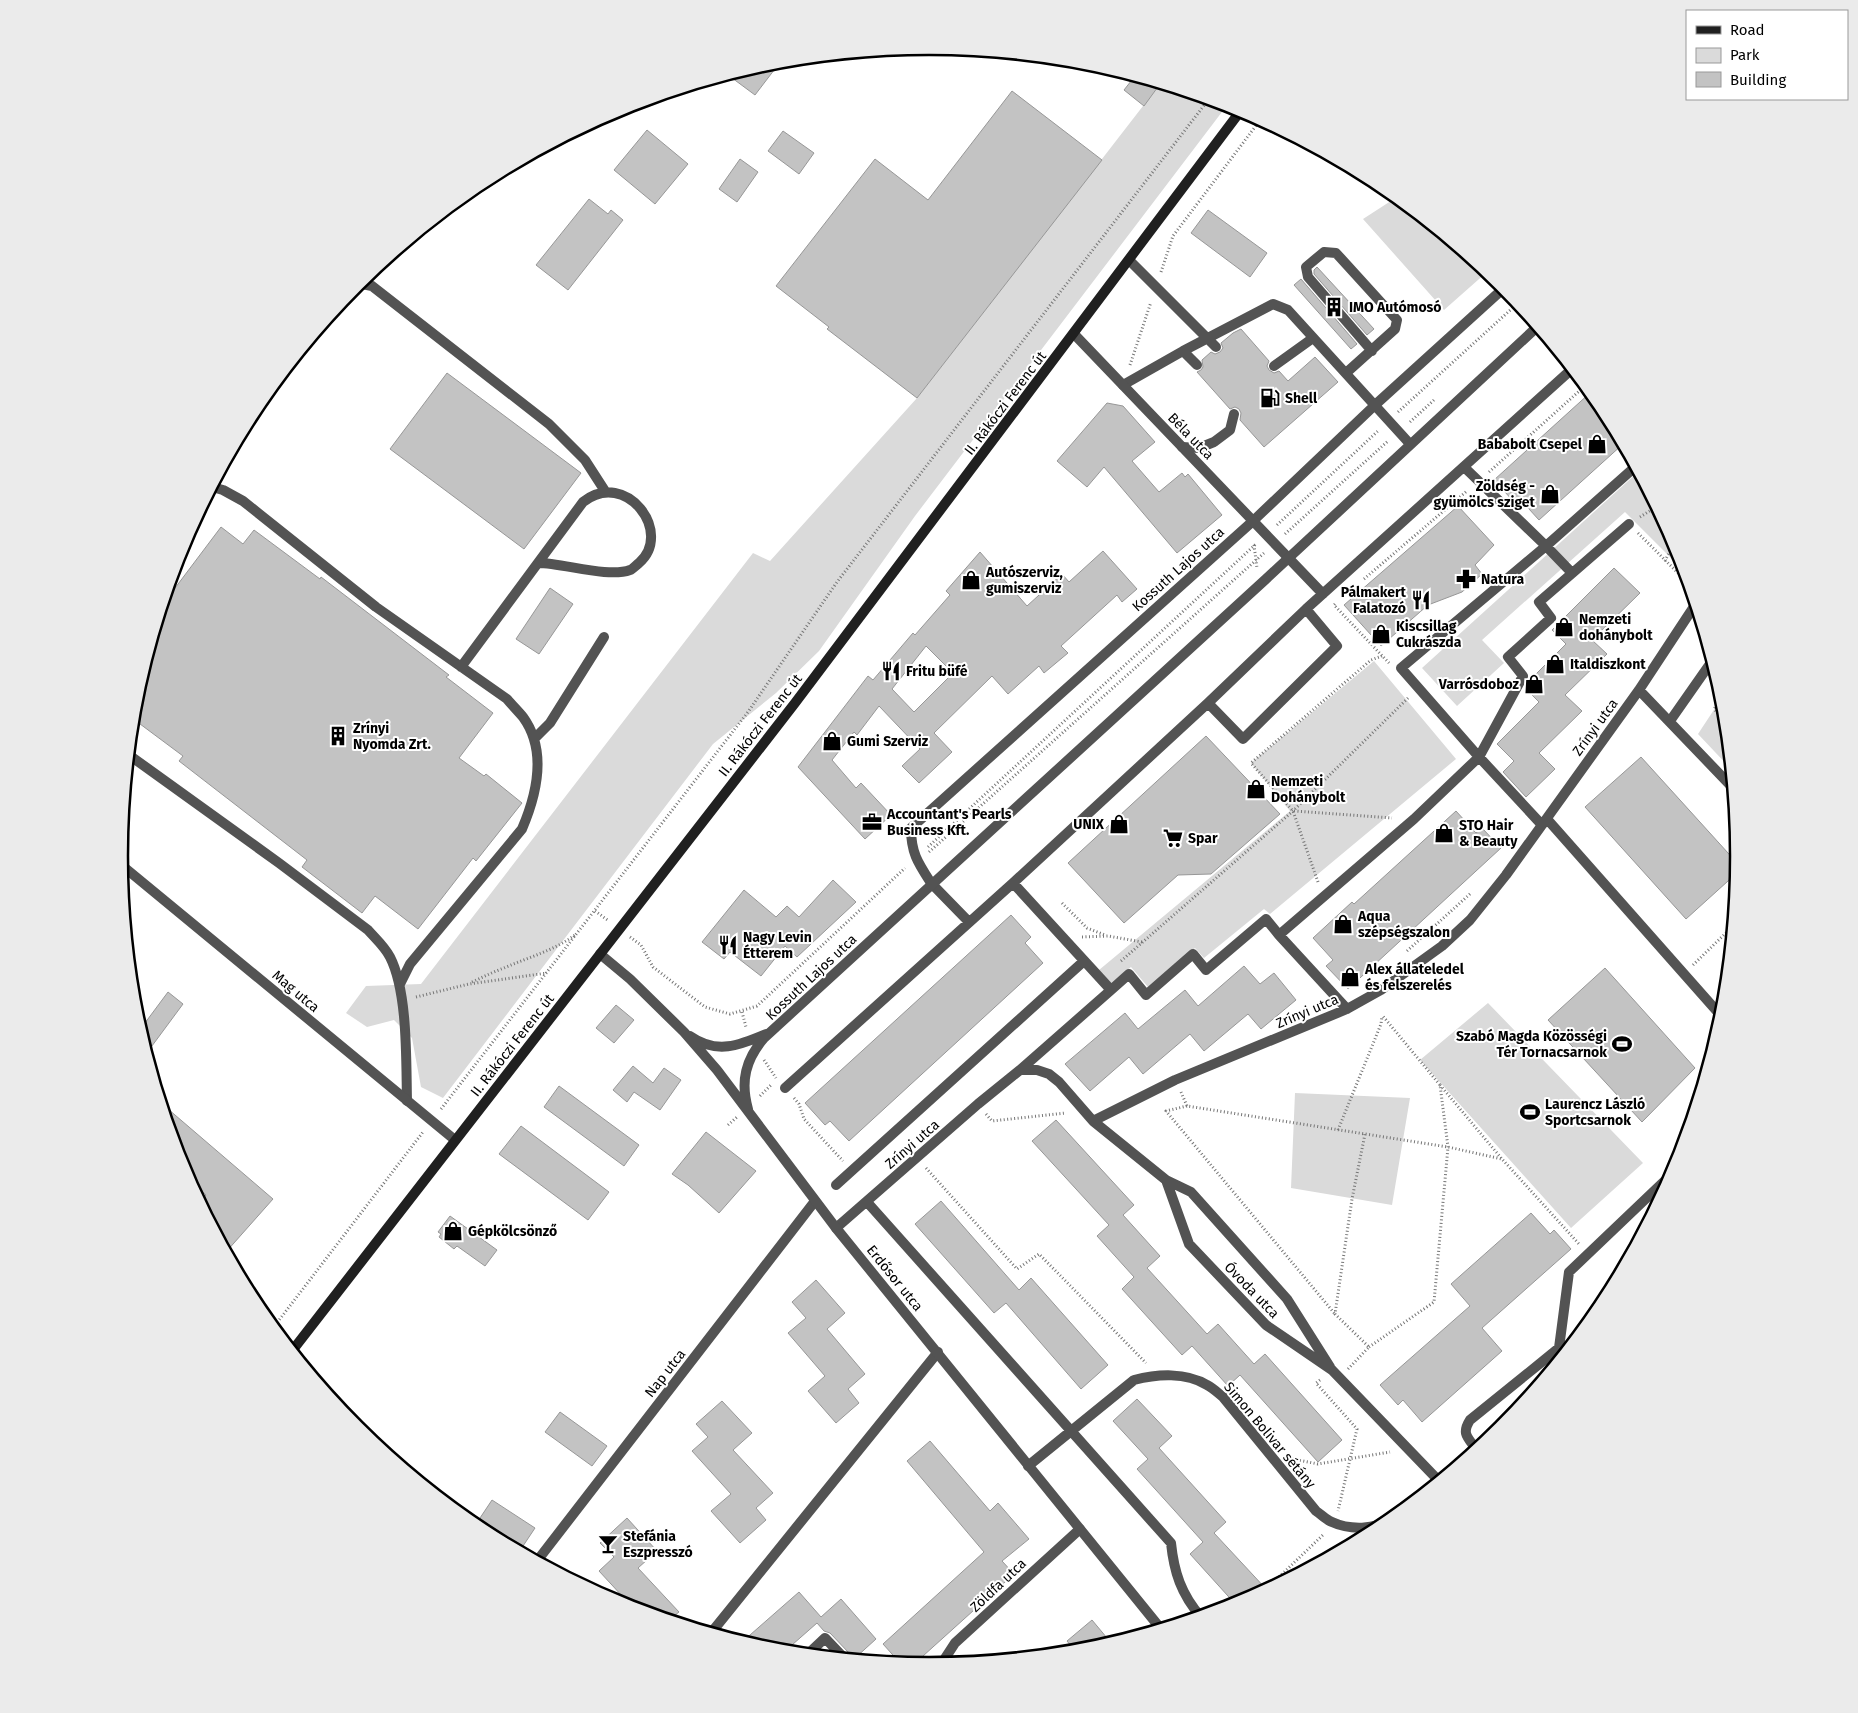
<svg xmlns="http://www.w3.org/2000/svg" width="1858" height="1713" font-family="'Fira Sans',sans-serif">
  <rect width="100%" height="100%" fill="#fff"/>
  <path fill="#dadada" d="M 1160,84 L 1228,104 L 915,516 L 819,651 L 776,693 L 713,744 L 443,1098 L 421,1087 L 412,1038 L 394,1020 L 367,1027 L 346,1013 L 366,986 L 421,984 L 753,553 L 770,561 L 917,398 Z
    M 1397,197 L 1487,272 L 1444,310 L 1363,219 Z
    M 1638,472 L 1678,547 L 1686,573 L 1625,512 L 1482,640 L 1504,663 L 1457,706 L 1422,668 Z
    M 1374,661 L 1456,759 L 1270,914 L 1264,909 L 1204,958 L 1195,948 L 1148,987 L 1131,967 L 1111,983 L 1099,970 L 1290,811 L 1251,763 Z
    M 1723,696 L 1724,699 L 1731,769 L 1698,734 Z
    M 1488,1003 L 1643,1163 L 1571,1228 L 1420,1060 Z
    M 1295,1093 L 1410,1098 L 1392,1205 L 1291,1188 Z"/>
  <path fill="#c3c3c3" stroke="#979797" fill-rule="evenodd" d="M 781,61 L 755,95 L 728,75 L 771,62 Z
    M 1135,76 L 1160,84 L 1144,106 L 1124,90 Z
    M 1012,91 L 1102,160 L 917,398 L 827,329 L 829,327 L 776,286 L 875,159 L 928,200 Z
    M 647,130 L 688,164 L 655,204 L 614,170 Z
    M 783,131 L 814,153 L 799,174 L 768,151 Z
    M 740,159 L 758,172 L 737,202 L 719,189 Z
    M 589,199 L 608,214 L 611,210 L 623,220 L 568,290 L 536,265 Z
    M 1208,210 L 1267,253 L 1250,277 L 1191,233 Z
    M 1317,267 L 1374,329 L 1367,335 L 1314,274 L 1314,270 Z
    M 1301,279 L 1357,344 L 1351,349 L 1294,285 Z
    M 1241,329 L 1269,361 L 1267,366 L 1269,370 L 1274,373 L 1279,371 L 1288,381 L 1315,357 L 1338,382 L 1264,447 L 1240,420 L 1241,413 L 1239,409 L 1235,407 L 1230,409 L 1197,372 L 1201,370 L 1203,367 L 1202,360 L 1211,352 L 1215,354 L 1220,352 L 1223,348 L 1221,343 L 1233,333 Z
    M 447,373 L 581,473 L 524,549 L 390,449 Z
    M 1591,392 L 1603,407 L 1623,444 L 1539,520 L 1519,498 L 1514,502 L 1494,480 Z
    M 1107,403 L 1123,406 L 1155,442 L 1132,461 L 1159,492 L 1182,473 L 1185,477 L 1188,474 L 1222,515 L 1177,553 L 1104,467 L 1087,487 L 1057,461 Z
    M 1458,506 L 1494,545 L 1475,565 L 1482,574 L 1462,592 L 1428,605 L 1381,646 L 1344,605 Z
    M 221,527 L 243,544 L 254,530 L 320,579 L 321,577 L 449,675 L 446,677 L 493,713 L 459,758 L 484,776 L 486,774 L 522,803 L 476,861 L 473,858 L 418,929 L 375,896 L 362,913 L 302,867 L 307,860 L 179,761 L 183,756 L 132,718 L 134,698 L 163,604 Z
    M 1103,551 L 1137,589 L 1122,602 L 1117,595 L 1061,646 L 1068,653 L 1044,673 L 1039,666 L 1008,694 L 992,676 L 934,733 L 952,752 L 919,783 L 902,766 L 920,749 L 879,706 L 857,735 L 854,732 L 832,760 L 856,788 L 861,783 L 891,815 L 865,839 L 798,767 L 868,676 L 873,680 L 913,633 L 915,635 L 950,595 L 946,591 L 980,552 L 1027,606 L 1062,574 L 1069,582 ZM 926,646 L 953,673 L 914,712 L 892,689 Z
    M 1614,568 L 1640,593 L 1592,640 L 1607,654 L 1565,695 L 1582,711 L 1539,753 L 1555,769 L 1526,797 L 1503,772 L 1514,761 L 1497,744 L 1539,702 L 1525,688 L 1528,682 L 1566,644 L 1552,630 Z
    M 550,588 L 573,604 L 539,654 L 516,639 Z
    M 1206,736 L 1280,814 L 1211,874 L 1178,875 L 1124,923 L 1068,863 Z
    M 1641,757 L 1738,864 L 1738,872 L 1686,919 L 1585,807 Z
    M 1456,811 L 1476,833 L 1482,828 L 1501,848 L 1348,989 L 1326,966 L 1333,960 L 1313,938 L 1352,902 L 1354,904 Z
    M 833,880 L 856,902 L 797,957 L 785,946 L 761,976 L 730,952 L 724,959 L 702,942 L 744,890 L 776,917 L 787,906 L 799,917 Z
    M 1011,915 L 1031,937 L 1025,943 L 1043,963 L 849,1141 L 830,1121 L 825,1125 L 805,1103 Z
    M 1244,966 L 1260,984 L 1274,973 L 1296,1000 L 1261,1029 L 1248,1014 L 1204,1051 L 1190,1034 L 1143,1074 L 1129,1057 L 1090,1091 L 1065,1064 L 1125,1013 L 1138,1029 L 1185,990 L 1198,1006 Z
    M 1605,968 L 1695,1068 L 1642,1122 L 1548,1020 Z
    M 168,992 L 183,1004 L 146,1054 L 139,1031 Z
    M 616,1005 L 634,1020 L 614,1043 L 596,1028 Z
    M 633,1066 L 653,1083 L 664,1068 L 681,1080 L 660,1110 L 634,1092 L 627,1102 L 613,1090 Z
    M 559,1086 L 639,1145 L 624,1166 L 544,1107 Z
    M 161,1103 L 273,1199 L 226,1252 L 200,1202 L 206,1195 L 187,1178 L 180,1166 Z
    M 1056,1120 L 1134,1205 L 1123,1215 L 1160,1256 L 1147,1268 L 1207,1334 L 1218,1324 L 1254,1364 L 1265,1354 L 1342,1440 L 1318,1462 L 1240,1375 L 1228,1386 L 1192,1346 L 1182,1355 L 1122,1289 L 1134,1277 L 1097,1236 L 1109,1225 L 1032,1141 Z
    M 521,1126 L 609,1192 L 588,1220 L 499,1154 Z
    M 706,1132 L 756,1171 L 719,1213 L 688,1185 L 672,1174 Z
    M 941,1201 L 1019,1290 L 1031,1278 L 1108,1365 L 1081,1389 L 1006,1303 L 994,1313 L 915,1224 Z
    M 1531,1213 L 1550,1234 L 1554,1230 L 1571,1249 L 1482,1328 L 1502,1351 L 1422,1422 L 1403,1400 L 1398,1405 L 1380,1385 L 1470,1306 L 1451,1284 Z
    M 450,1216 L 497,1250 L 485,1266 L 457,1246 L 454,1249 L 439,1237 L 441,1234 L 438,1232 Z
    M 816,1280 L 845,1313 L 827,1329 L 865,1374 L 848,1389 L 859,1403 L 836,1423 L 808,1391 L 825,1376 L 788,1333 L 806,1318 L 792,1302 Z
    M 1137,1399 L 1172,1436 L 1159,1448 L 1226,1522 L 1214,1533 L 1267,1590 L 1237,1606 L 1190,1554 L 1203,1542 L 1137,1469 L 1148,1459 L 1113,1421 Z
    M 722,1401 L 752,1433 L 733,1450 L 773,1493 L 756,1508 L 766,1520 L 740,1543 L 711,1511 L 731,1494 L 692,1451 L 708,1437 L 696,1424 Z
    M 560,1412 L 607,1446 L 592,1466 L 545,1432 Z
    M 930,1441 L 990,1511 L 998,1503 L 1029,1539 L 1002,1561 L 1014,1574 L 913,1665 L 901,1664 L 883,1644 L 984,1552 L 907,1461 Z
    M 492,1500 L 535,1528 L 521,1549 L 478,1521 Z
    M 627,1518 L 657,1551 L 638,1568 L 679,1612 L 669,1620 L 635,1610 L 599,1571 L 614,1557 L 600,1543 Z
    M 799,1592 L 821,1617 L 841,1599 L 876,1639 L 854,1659 L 851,1659 L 849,1653 L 830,1633 L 824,1631 L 817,1623 L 784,1652 L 771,1651 L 742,1642 Z
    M 1092,1620 L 1112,1644 L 1087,1651 L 1076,1652 L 1067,1641 Z"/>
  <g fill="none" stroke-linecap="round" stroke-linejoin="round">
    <path stroke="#757575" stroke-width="3" stroke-dasharray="1 2.5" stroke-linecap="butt" d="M 1161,272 L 1173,236 L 1261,119
      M 1130,365 L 1151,302
      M 1398,412 L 1518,303
      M 1410,422 L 1435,399
      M 1489,472 L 1586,385
      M 1640,517 L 1656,507
      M 1277,525 L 1379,430
      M 1638,533 L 1689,584
      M 1285,534 L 1388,441
      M 1254,545 L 1257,568
      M 1665,561 L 1675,541
      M 1683,578 L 1684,567
      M 1364,579 L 1467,491
      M 1335,604 L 1334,605 L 1389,663
      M 1723,696 L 1714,709 L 1726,722
      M 1294,811 L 1392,818
      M 928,847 L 1256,544
      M 929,852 L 1264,553
      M 1318,882 L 1293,811 L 1251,763 L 1371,660 L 1382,656
      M 1062,903 L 1087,928 L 1105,935
      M 595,911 L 609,921
      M 630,937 L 641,945 L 653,967 L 705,1007 L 730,1014 L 757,1006 L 905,868
      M 1082,937 L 1108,936 L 1142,942
      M 1407,951 L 1471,893
      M 1121,961 L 1293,811 L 1408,698
      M 1693,965 L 1732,927
      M 472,982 C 483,977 493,972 504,968 C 529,957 553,951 575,935
      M 416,997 L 469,984 L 547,973
      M 742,1012 L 746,1027
      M 764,1060 L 776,1078
      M 1440,1085 L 1502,1159
      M 1181,1092 L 1187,1106 L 1448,1147 L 1502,1159 L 1579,1244
      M 760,1096 L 771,1085
      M 794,1098 L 799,1104 L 804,1119 L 843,1161
      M 1187,1106 L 1166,1111 L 1335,1314
      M 441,1109 L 748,712 L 837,582 L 1209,99
      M 986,1114 L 992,1121 L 1066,1113
      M 728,1125 L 737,1117
      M 1338,1130 L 1381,1024 L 1382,1016
      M 926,1168 L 1017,1269 L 1039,1254 L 1146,1363
      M 273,1328 L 423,1132
      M 1369,1347 L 1434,1302 L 1448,1147 L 1440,1085 L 1382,1015
      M 1348,1369 L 1369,1347 L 1335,1314 L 1352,1199 L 1365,1134
      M 1320,1380 L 1316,1383 L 1357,1429 L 1338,1511
      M 1293,1459 L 1318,1464 L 1390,1452
      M 1279,1577 L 1324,1534"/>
    <path stroke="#535353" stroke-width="10" d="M 1129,260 L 1216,347
      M 357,283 L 372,286 L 549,424 L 585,460 L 605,491
      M 1183,351 L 1197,365
      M 1274,366 L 1313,338
      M 1346,373 L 1395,329 L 1397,320 L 1336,253 L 1324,252 L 1306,267 L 1308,277 L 1372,351
      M 1123,385 L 1183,351 L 1273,304 L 1288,310 L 1410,444
      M 1182,447 L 1199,448 L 1214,442 L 1230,430 L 1234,414
      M 212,487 L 223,490 L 243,501 L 376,607 L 507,699 C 512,705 518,711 523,717 C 547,750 537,794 522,829 L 410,964 L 400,984
      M 461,667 L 583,502 C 626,468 674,533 639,563 C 636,565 633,569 630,570 C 608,578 563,563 538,563
      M 534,739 L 550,723 L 604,637
      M 129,755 L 279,863 L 368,930 C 375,938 385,947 390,957 C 408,992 406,1061 407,1101
      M 931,883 C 918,863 911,853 911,828 L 1253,521 L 1375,405 L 1505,287
      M 711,1633 L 938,1352
      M 807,1655 L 825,1638 L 844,1658"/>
    <path stroke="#535353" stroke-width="10" d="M 1074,334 L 1323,594
      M 1464,467 L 1546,546 L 1572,573
      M 1639,690 L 1732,787
      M 1208,703 L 1243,739 L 1337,646 L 1306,609
      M 1670,721 L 1712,661
      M 1547,819 L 1723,1018
      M 1542,825 L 1479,757 L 1401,668 L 1546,546 L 1635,467
      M 119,863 L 455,1140
      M 931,883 L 969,922
      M 1013,883 L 1111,990 L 1020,1070
      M 1279,935 L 1347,1009
      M 1111,990 L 1129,974 L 1146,995 L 1193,954 L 1206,970 L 1266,919 L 1279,935 L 1414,819 L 1479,757 L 1523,676 L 1508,657 L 1551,618 L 1539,602 L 1629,524
      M 785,1088 L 1013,883 L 1208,703 L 1306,609 L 1572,369
      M 1093,1121 L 1175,1080 L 1347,1009 L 1381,990 L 1442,946 L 1470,920 L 1506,875 L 1639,690 L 1695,605
      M 1166,1180 L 1191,1192 L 1287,1299 L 1330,1367
      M 836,1185 L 1084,961
      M 867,1202 L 1171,1543 C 1174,1572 1181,1594 1201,1617
      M 836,1228 L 978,1104 L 1020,1070 L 1037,1070 L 1049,1074 L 1059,1082 L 1093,1121 L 1166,1180 L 1189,1244 L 1266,1325 L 1332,1370 L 1439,1481
      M 1477,1450 C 1468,1438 1461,1434 1470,1420 L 1559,1348 L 1569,1272 L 1676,1170
      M 1028,1466 L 1134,1380 C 1157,1374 1186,1372 1207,1385 C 1213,1388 1218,1393 1223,1397 L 1316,1511 C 1321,1514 1326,1520 1332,1522 C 1349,1530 1375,1530 1392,1519
      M 537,1561 L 815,1201
      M 940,1666 L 955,1643 L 1080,1529"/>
    <path stroke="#535353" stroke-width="10" d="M 600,954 L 630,979 L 684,1032 L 717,1070 L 836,1228 L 1161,1629
      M 690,1036 C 717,1055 740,1045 766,1034
      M 748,1109 C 740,1081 746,1059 764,1038 L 1266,579 L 1537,327"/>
    <path stroke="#202020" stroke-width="10" d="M 292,1351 L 795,703 L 1242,109"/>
  </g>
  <defs>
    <symbol id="building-bare" viewBox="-9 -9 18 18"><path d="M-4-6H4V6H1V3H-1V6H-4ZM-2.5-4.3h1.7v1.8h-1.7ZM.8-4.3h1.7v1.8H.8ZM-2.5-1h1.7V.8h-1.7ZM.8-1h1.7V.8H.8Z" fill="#000" stroke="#fff" stroke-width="2.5" paint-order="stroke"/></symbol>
    <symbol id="fuel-bare" viewBox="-9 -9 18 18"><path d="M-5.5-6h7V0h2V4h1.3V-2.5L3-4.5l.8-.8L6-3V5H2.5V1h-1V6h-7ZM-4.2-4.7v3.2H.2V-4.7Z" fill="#000" stroke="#fff" stroke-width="2.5" paint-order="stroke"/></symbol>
    <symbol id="shop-bare" viewBox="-9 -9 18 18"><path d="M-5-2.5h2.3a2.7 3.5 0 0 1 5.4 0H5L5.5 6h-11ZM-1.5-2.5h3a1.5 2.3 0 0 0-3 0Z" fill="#000" stroke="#fff" stroke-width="2.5" paint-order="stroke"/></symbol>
    <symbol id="pharmacy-bare" viewBox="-9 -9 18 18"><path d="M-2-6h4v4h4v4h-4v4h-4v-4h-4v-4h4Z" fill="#000" stroke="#fff" stroke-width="2.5" paint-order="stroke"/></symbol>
    <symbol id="restaurant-bare" viewBox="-9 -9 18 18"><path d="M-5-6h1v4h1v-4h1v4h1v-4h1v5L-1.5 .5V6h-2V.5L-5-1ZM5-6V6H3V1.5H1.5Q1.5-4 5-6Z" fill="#000" stroke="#fff" stroke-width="2.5" paint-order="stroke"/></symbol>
    <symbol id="office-bare" viewBox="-9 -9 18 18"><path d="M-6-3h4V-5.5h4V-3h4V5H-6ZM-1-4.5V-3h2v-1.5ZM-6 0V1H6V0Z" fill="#000" stroke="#fff" stroke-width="2.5" paint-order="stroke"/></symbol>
    <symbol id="supermarket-bare" viewBox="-9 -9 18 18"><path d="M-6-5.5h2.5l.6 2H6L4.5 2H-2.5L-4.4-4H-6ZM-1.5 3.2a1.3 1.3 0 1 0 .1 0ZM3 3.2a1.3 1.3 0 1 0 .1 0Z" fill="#000" stroke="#fff" stroke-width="2.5" paint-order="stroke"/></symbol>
    <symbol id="stadium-bare" viewBox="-9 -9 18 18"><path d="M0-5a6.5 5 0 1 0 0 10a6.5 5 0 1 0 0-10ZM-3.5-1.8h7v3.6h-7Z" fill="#000" stroke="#fff" stroke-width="2.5" paint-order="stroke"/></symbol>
    <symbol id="bar-bare" viewBox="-9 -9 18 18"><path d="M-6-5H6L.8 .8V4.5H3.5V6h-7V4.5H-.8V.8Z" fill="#000" stroke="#fff" stroke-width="2.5" paint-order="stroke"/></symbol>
  </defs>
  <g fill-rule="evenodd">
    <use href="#building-bare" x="1320" y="293" width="28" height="28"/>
    <use href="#fuel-bare" x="1256" y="384" width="28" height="28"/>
    <use href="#shop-bare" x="1583" y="430" width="28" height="28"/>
    <use href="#shop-bare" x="1536" y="480" width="28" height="28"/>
    <use href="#pharmacy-bare" x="1452" y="565" width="28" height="28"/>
    <use href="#shop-bare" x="957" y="566" width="28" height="28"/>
    <use href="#restaurant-bare" x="1407" y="586" width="28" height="28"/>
    <use href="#shop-bare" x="1550" y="613" width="28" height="28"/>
    <use href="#shop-bare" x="1367" y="620" width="28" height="28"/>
    <use href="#shop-bare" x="1541" y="650" width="28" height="28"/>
    <use href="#restaurant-bare" x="877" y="657" width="28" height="28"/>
    <use href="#shop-bare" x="1520" y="670" width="28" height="28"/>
    <use href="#building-bare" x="324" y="722" width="28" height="28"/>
    <use href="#shop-bare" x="818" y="727" width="28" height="28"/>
    <use href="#shop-bare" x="1242" y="775" width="28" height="28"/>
    <use href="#office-bare" x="858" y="808" width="28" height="28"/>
    <use href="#shop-bare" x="1105" y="810" width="28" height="28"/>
    <use href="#shop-bare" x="1430" y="819" width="28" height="28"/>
    <use href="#supermarket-bare" x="1159" y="824" width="28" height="28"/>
    <use href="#shop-bare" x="1329" y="910" width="28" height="28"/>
    <use href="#restaurant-bare" x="714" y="931" width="28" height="28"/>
    <use href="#shop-bare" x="1336" y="963" width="28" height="28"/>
    <use href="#stadium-bare" x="1608" y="1030" width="28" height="28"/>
    <use href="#stadium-bare" x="1516" y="1098" width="28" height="28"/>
    <use href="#shop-bare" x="439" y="1217" width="28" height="28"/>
    <use href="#bar-bare" x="594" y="1530" width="28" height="28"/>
  </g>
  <g text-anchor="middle" stroke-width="4" stroke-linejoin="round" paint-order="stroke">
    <g font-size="14" font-weight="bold" fill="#000" stroke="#fff" text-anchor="start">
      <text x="1349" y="312">IMO Autómosó</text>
      <text x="1285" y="403">Shell</text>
      <text x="1582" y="449" text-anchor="end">Bababolt Csepel</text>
      <text x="1535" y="491" text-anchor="end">Zöldség -<tspan x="1535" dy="16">gyümölcs sziget</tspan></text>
      <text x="986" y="577">Autószerviz,<tspan x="986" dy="16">gumiszerviz</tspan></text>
      <text x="1481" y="584">Natura</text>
      <text x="1406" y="597" text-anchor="end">Pálmakert<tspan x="1406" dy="16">Falatozó</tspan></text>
      <text x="1579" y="624">Nemzeti<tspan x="1579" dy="16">dohánybolt</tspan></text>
      <text x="1396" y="631">Kiscsillag<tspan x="1396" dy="16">Cukrászda</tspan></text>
      <text x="1570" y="669">Italdiszkont</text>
      <text x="906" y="676">Fritu büfé</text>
      <text x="1519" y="689" text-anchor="end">Varrósdoboz</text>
      <text x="353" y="733">Zrínyi<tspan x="353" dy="16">Nyomda Zrt.</tspan></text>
      <text x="847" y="746">Gumi Szerviz</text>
      <text x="1271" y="786">Nemzeti<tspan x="1271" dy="16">Dohánybolt</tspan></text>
      <text x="887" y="819">Accountant's Pearls<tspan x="887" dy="16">Business Kft.</tspan></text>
      <text x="1104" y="829" text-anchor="end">UNIX</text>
      <text x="1459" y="830">STO Hair<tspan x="1459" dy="16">&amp; Beauty</tspan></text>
      <text x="1188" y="843">Spar</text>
      <text x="1358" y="921">Aqua<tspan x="1358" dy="16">szépségszalon</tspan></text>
      <text x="743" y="942">Nagy Levin<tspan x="743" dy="16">Étterem</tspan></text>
      <text x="1365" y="974">Alex állateledel<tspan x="1365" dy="16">és felszerelés</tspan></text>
      <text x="1607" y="1041" text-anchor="end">Szabó Magda Közösségi<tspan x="1607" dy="16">Tér Tornacsarnok</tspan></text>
      <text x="1545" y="1109">Laurencz László<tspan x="1545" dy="16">Sportcsarnok</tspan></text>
      <text x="468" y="1236">Gépkölcsönző</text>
      <text x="623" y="1541">Stefánia<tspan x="623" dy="16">Eszpresszó</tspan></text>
    </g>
    <g font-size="14" fill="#000" stroke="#fff">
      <text transform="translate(1005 403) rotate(-53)" y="5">II. Rákóczi Ferenc út</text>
      <text transform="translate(1191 436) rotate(46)" y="5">Béla utca</text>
      <text transform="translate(1178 569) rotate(-42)" y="5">Kossuth Lajos utca</text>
      <text transform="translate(760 725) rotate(-52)" y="5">II. Rákóczi Ferenc út</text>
      <text transform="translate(1595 727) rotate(-54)" y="5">Zrínyi utca</text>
      <text transform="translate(811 977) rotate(-43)" y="5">Kossuth Lajos utca</text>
      <text transform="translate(296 991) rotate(40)" y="5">Mag utca</text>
      <text transform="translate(1307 1011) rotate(-23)" y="5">Zrínyi utca</text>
      <text transform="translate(512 1045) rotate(-52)" y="5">II. Rákóczi Ferenc út</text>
      <text transform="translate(912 1144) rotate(-41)" y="5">Zrínyi utca</text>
      <text transform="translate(895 1278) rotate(51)" y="5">Erdősor utca</text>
      <text transform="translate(1252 1290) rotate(46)" y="5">Óvoda utca</text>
      <text transform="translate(665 1373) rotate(-52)" y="5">Nap utca</text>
      <text transform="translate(1270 1435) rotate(50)" y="5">Simon Bolivar sétány</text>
      <text transform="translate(998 1585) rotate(-43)" y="5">Zöldfa utca</text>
    </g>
  </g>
  <path d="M0 0H1858V1713H0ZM128 856a801 801 0 1 1 1602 0a801 801 0 1 1-1602 0Z" fill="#ebebeb" fill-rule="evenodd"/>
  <path fill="none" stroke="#000" stroke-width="2.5" d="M128 856a801 801 0 1 1 1602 0a801 801 0 1 1-1602 0Z"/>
  <rect x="1686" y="10" width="162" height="90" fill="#ffffff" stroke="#999999"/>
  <rect x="1696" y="26" width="25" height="8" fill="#202020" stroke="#999999"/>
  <text x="1730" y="35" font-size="15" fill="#000000">Road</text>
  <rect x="1696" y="48" width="25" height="15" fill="#dadada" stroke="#999999"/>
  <text x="1730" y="60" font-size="15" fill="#000000">Park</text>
  <rect x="1696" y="72" width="25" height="15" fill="#c3c3c3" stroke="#999999"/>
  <text x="1730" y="85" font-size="15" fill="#000000">Building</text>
</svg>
